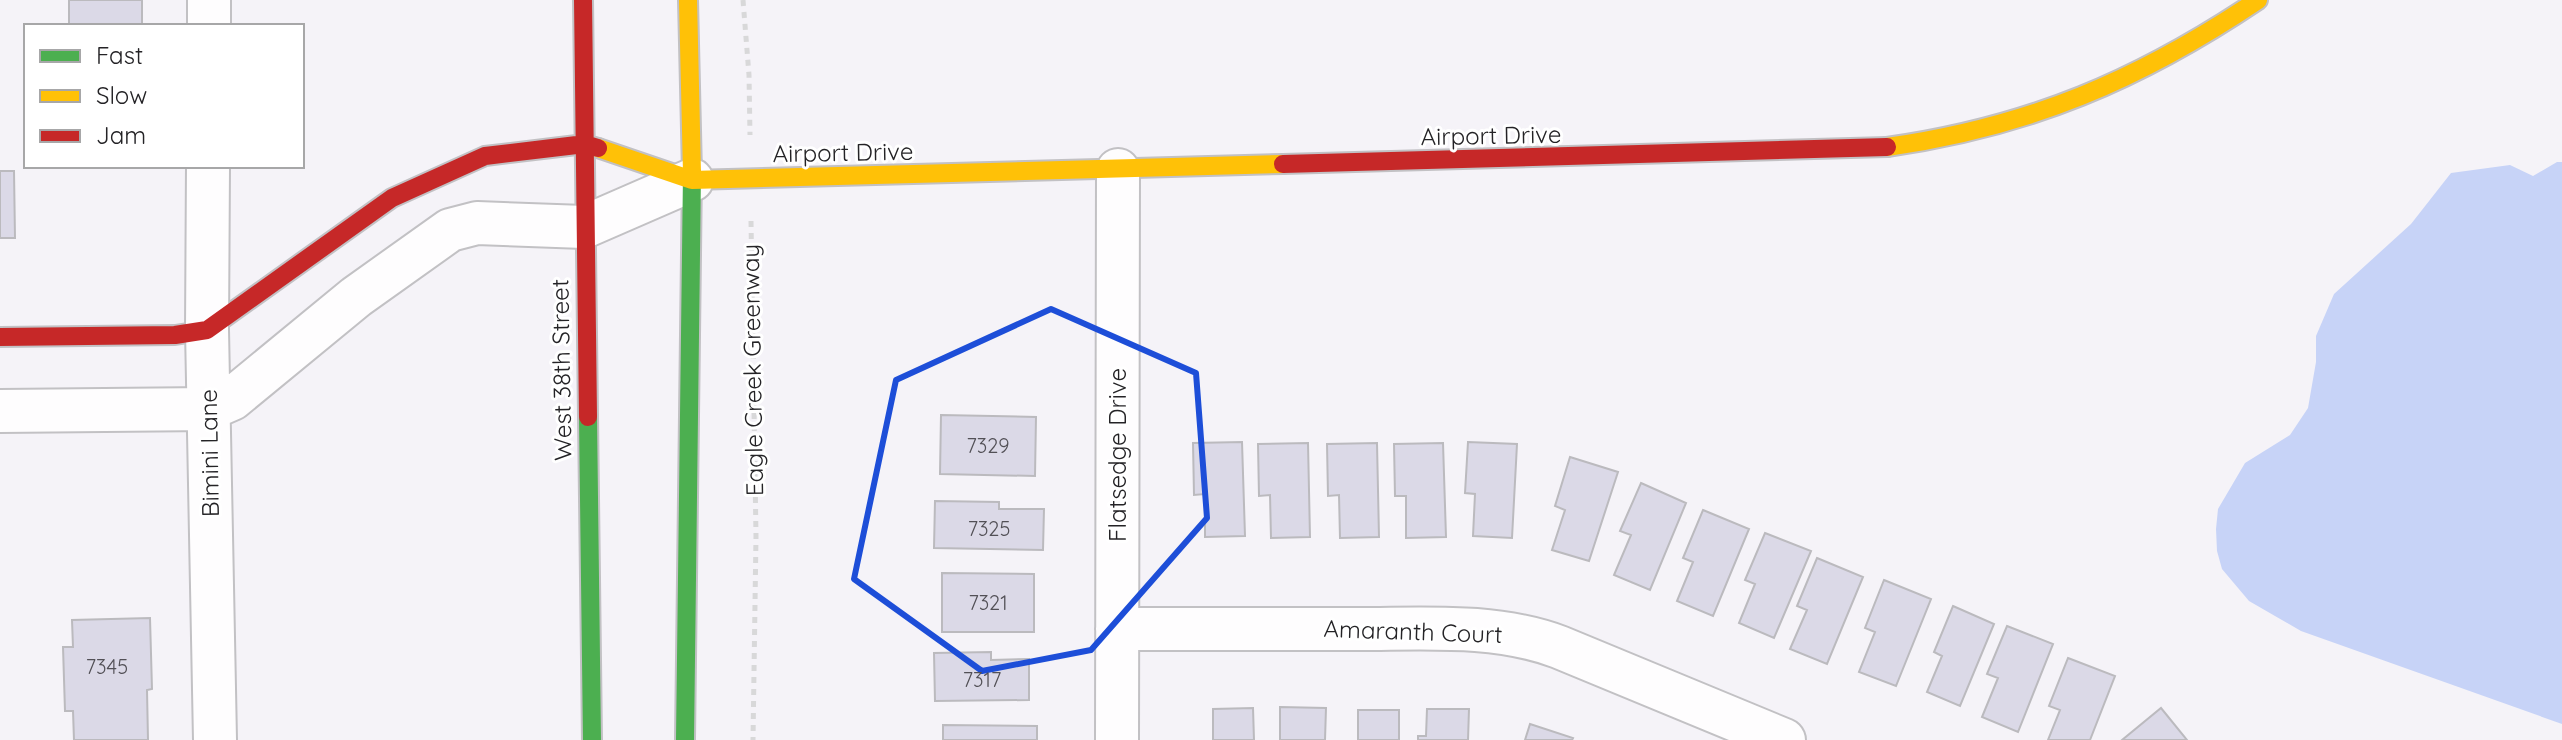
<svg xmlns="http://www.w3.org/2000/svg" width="2562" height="740" font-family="Quicksand,sans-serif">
  <rect width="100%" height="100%" fill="#f5f3f8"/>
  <path fill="#c7d3f7" d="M 2557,162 L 2562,162 L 2562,724 L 2301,631 L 2249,601 L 2222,569 L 2217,551 L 2216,529 L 2218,509 L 2245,463 L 2290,435 L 2308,408 L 2316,362 L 2316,336 L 2334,294 L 2411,224 L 2451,173 L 2510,165 L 2533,176 Z"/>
  <path fill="#dbd9e7" stroke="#bbbabe" stroke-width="2" d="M 69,0 L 142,0 L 142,26 L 69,26 Z
    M 0,171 L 14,171 L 15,238 L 0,238 Z
    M 941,415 L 1036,417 L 1035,476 L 940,474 Z
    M 1242,442 L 1245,536 L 1205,537 L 1205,494 L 1194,495 L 1193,443 Z
    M 1468,442 L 1517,444 L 1512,538 L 1473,536 L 1475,494 L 1465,493 Z
    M 1308,443 L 1310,537 L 1271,538 L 1270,495 L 1259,496 L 1258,444 Z
    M 1377,443 L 1379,537 L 1340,538 L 1339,495 L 1328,496 L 1327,444 Z
    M 1443,443 L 1446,537 L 1406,538 L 1406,496 L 1395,496 L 1394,444 Z
    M 1570,457 L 1618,472 L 1589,561 L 1552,550 L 1565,510 L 1555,506 Z
    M 1641,483 L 1686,503 L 1650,590 L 1614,575 L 1631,535 L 1620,531 Z
    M 935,501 L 999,502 L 999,509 L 1044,509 L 1043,550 L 934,548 Z
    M 1703,510 L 1749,529 L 1713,616 L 1677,601 L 1693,562 L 1683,558 Z
    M 1765,533 L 1811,551 L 1774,638 L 1739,623 L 1755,584 L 1745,580 Z
    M 1817,558 L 1863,577 L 1827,664 L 1790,649 L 1807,610 L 1797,606 Z
    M 942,573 L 1034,574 L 1034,632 L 942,632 Z
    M 1884,580 L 1931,599 L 1896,686 L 1859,672 L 1875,632 L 1865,628 Z
    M 1953,606 L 1994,624 L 1960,706 L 1927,692 L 1942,656 L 1934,652 Z
    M 150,618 L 152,689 L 147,690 L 148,740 L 74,740 L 73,711 L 65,711 L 63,647 L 73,647 L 72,620 Z
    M 2007,626 L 2053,644 L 2018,732 L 1982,717 L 1998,678 L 1987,674 Z
    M 991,652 L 991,660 L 1029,659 L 1029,700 L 935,701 L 934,653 Z
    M 2068,658 L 2115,676 L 2090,740 L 2048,740 L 2060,710 L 2049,706 Z
    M 1280,707 L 1326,708 L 1325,740 L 1280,740 Z
    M 1253,708 L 1254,740 L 1213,740 L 1213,709 Z
    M 2161,708 L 2187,740 L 2122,740 Z
    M 1427,709 L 1469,709 L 1468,740 L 1418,740 L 1418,736 L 1426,736 Z
    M 1358,710 L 1399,710 L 1399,740 L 1358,740 Z
    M 1530,724 L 1573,738 L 1572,740 L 1525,740 Z
    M 943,725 L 1037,726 L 1037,740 L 943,740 Z"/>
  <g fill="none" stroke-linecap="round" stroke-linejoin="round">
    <defs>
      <path id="street" d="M 209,26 L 209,0
        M 208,166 L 207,330 L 215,740
        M 0,411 L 209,409 L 232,399 L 356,297 L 450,230 L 477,223 L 584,227 L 692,180
        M 1117,629 C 1197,629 1277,629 1357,629 C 1424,629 1495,623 1559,647 L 1784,740
        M 1117,740 L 1118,170"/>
      <path id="fast" d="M 588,417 L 592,740
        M 685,740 L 692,173"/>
      <path id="slow" d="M 688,0 L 692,173
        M 1887,147 C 2029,127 2139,80 2258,0
        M 598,148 L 692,180 L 1283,164"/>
      <path id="jam" d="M 583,0 L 588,417
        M 1283,164 L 1887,147
        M 0,337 L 175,335 L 207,330 L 392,198 L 485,156 L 585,144 L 598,148"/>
    </defs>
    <use href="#street" stroke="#c2c1c4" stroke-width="46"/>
    <use href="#fast" stroke="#c2c1c4" stroke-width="22"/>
    <use href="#slow" stroke="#c2c1c4" stroke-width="22"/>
    <use href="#jam" stroke="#c2c1c4" stroke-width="22"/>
    <path stroke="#d8d8d9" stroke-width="5" stroke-dasharray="6 6" stroke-linecap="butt" d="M 743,0 L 749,75 L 750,135
      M 751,221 L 756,536 L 753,740"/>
    <use href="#street" stroke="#fefdfe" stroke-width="42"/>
    <use href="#fast" stroke="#4caf50" stroke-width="18"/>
    <use href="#slow" stroke="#ffc107" stroke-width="18"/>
    <use href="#jam" stroke="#c62828" stroke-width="18"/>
  </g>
  <path fill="none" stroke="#1d4ed8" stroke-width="6" stroke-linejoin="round" d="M 1051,309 L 1196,373 L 1207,518 L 1091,650 L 982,671 L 854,579 L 896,380 Z"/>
  <g text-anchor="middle" stroke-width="6" stroke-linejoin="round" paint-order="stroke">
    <g font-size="20" fill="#525056">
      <text x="988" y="453">7329</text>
      <text x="989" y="536">7325</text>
      <text x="988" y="610">7321</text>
      <text x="107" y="674">7345</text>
      <text x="982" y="687">7317</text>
    </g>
    <g font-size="24" fill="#242326" stroke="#fff">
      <text transform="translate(1491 136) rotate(-1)" y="8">Airport Drive</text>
      <text transform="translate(843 153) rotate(-1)" y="8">Airport Drive</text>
      <text transform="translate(562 370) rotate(-91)" y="8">West 38th Street</text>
      <text transform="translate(753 370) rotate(-91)" y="8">Eagle Creek Greenway</text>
      <text transform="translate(210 453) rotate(-91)" y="8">Bimini Lane</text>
      <text transform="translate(1118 455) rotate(-90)" y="8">Flatsedge Drive</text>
      <text transform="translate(1413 632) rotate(2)" y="8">Amaranth Court</text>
    </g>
  </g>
  <rect x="24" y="24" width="280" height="144" fill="#ffffff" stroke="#a7a7a8" stroke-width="2"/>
  <rect x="40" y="50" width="40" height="12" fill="#4caf50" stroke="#a7a7a8" stroke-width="2"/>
  <text x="96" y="64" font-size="24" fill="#242326">Fast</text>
  <rect x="40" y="90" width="40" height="12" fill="#ffc107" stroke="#a7a7a8" stroke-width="2"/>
  <text x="96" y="104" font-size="24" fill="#242326">Slow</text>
  <rect x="40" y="130" width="40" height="12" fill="#c62828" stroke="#a7a7a8" stroke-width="2"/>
  <text x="96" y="144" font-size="24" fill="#242326">Jam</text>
</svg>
